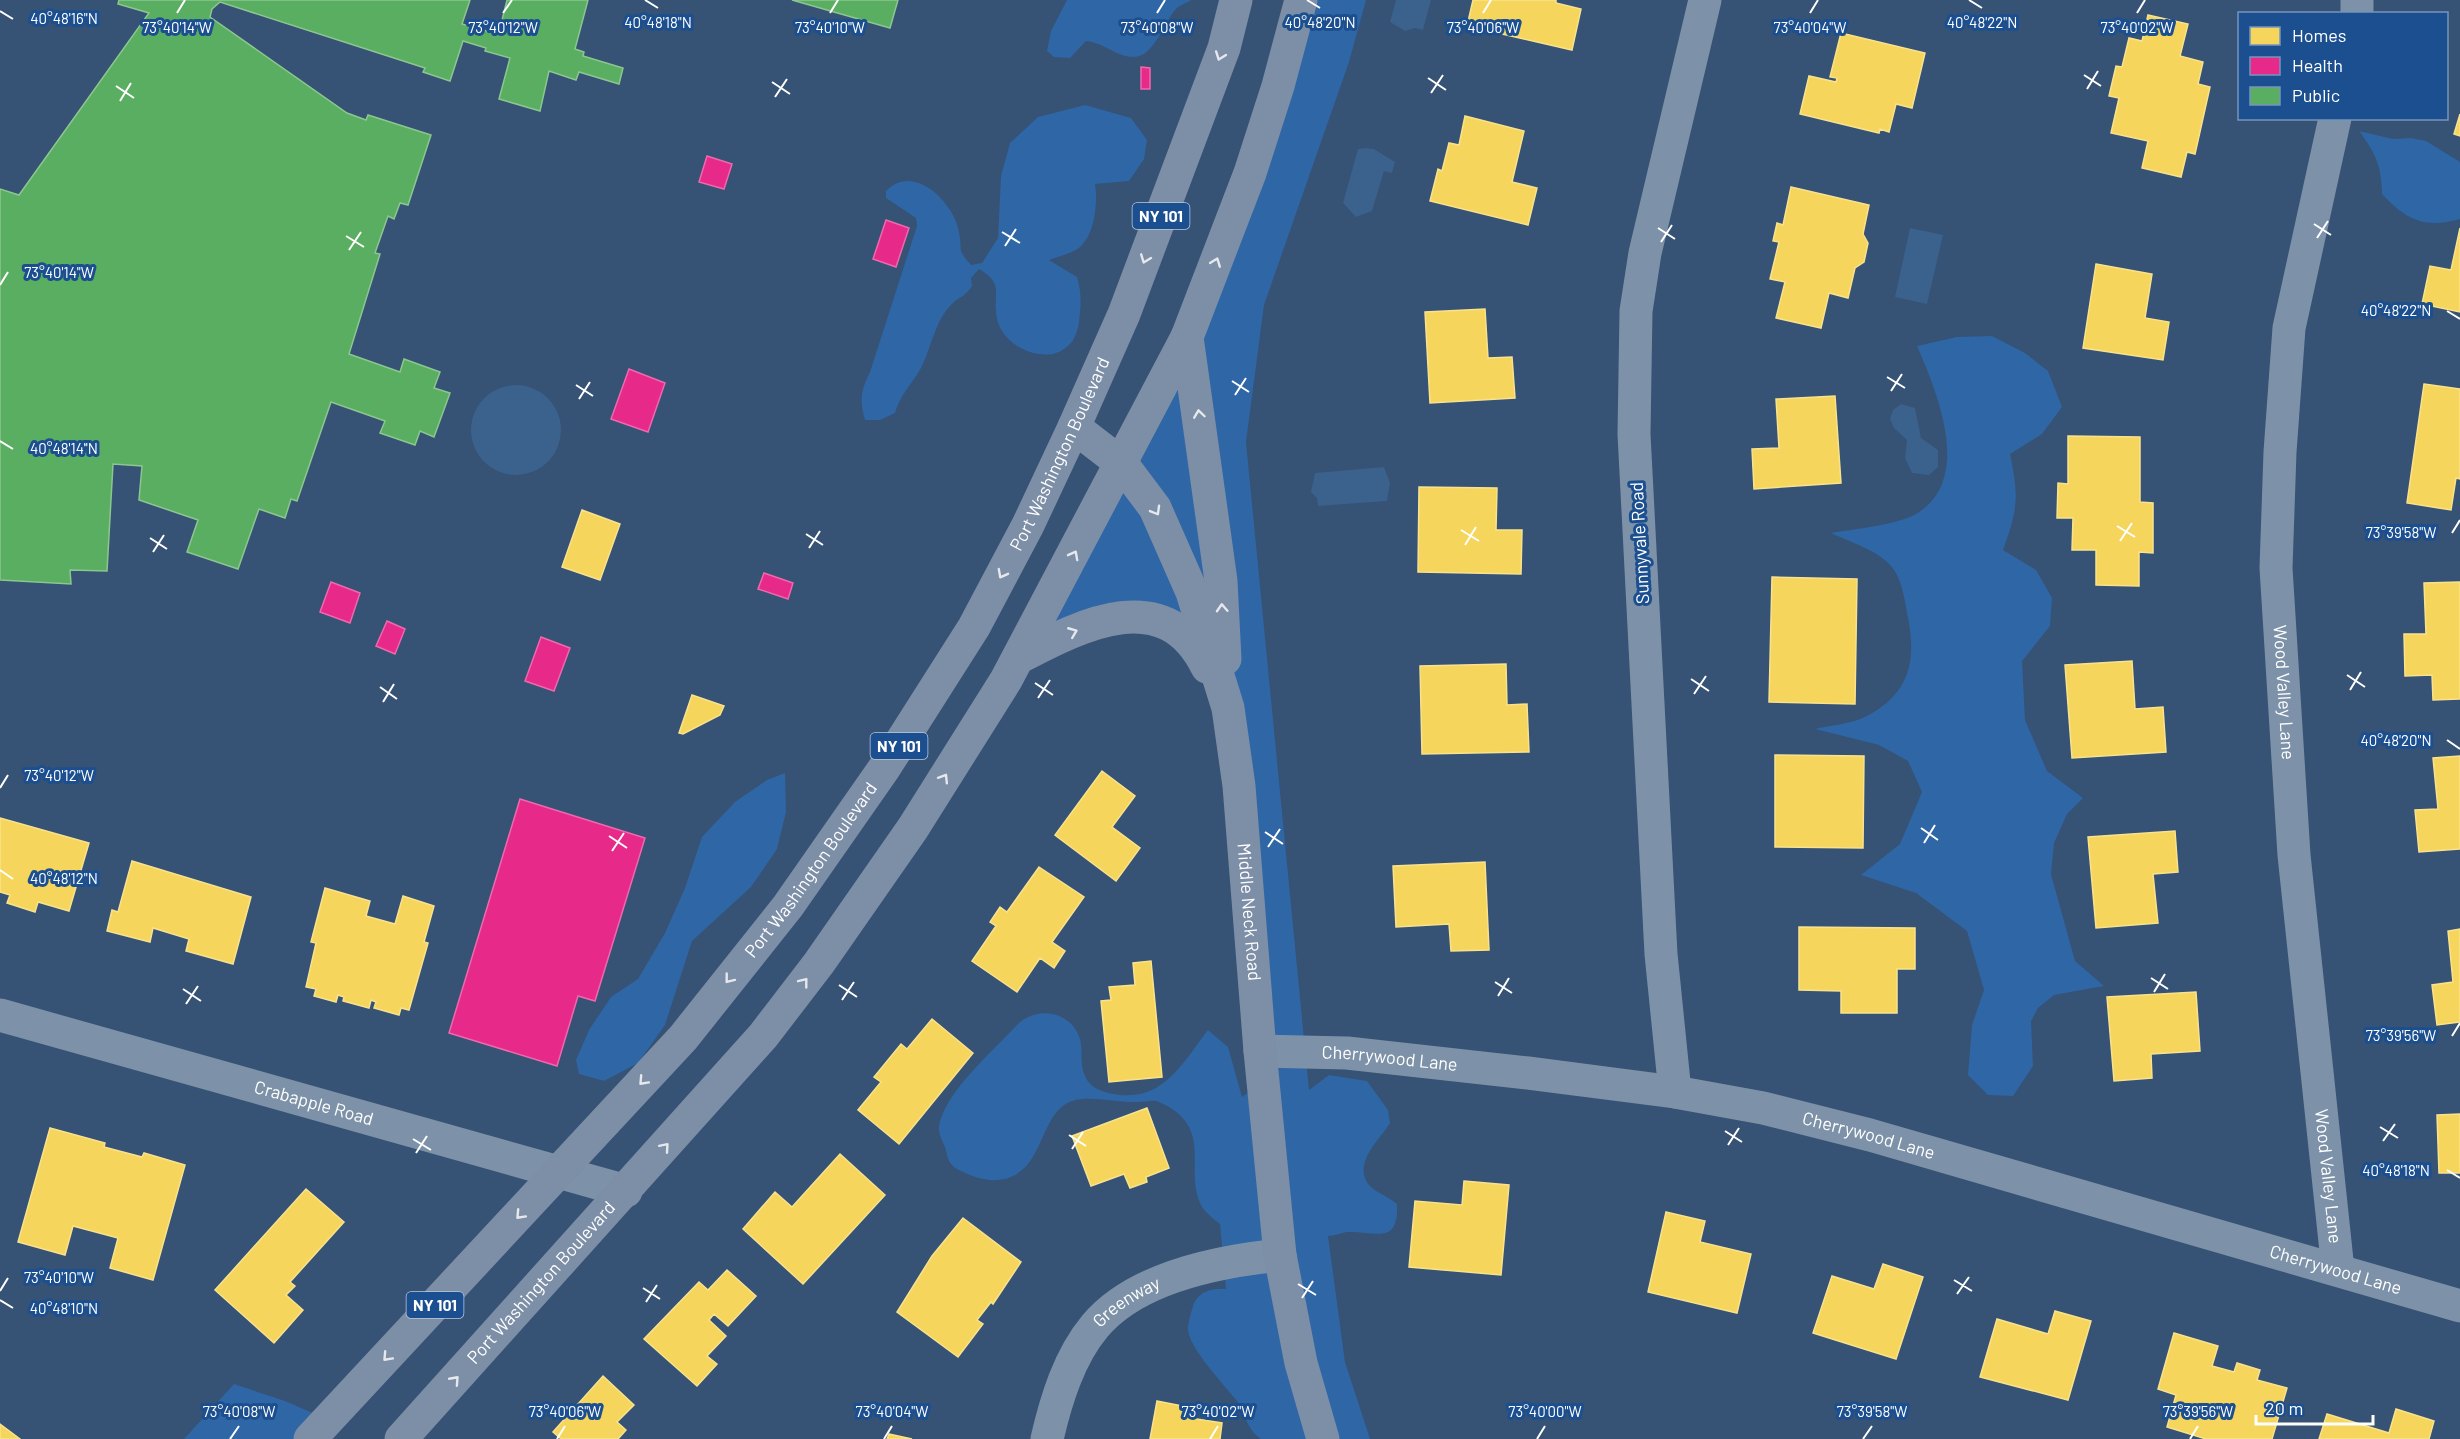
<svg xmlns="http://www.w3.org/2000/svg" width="2460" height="1439" font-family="Barlow,sans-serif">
  <rect width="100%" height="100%" fill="#365274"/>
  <path fill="#2f66a5" d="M 1067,0 L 1192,0 C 1186,3 1180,5 1176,9 C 1163,23 1155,56 1134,57 C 1116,57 1105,43 1086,41 L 1070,58 L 1054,57 L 1047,51 L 1051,31 Z
    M 1301,0 L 1366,0 L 1349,62 L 1264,305 L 1246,442 L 1309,1090 L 1329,1075 L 1367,1081 L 1388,1110 L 1390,1123 C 1380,1140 1352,1163 1369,1185 C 1375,1192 1389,1197 1397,1204 C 1399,1246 1375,1231 1347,1232 C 1341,1233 1334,1236 1328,1236 L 1345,1362 L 1370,1439 L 1261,1439 C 1246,1429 1246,1414 1237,1401 C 1225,1386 1188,1347 1188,1329 C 1188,1322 1191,1313 1193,1306 C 1198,1291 1213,1288 1226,1289 L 1220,1224 C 1214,1219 1204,1212 1201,1205 C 1184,1172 1212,1133 1169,1107 C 1165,1105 1160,1102 1156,1101 C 1151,1100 1144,1102 1138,1102 C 1118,1103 1094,1096 1075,1100 C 1038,1110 1047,1168 1005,1179 C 988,1183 968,1176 954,1167 C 948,1163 947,1154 945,1147 C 942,1141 938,1132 939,1126 C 945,1092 992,1052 1016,1026 C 1034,1006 1069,1010 1079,1036 C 1084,1048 1079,1064 1085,1076 C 1090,1088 1102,1092 1114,1094 C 1163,1103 1183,1062 1208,1030 L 1228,1047 L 1242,1097 L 1252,1090 L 1228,708 L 1165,622 L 1020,657 L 1122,464 Z
    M 1085,105 L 1131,118 L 1147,140 L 1144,159 L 1129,181 L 1095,184 C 1098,202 1095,234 1080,247 C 1072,254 1059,256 1049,260 L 1077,277 C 1082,293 1081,306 1079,322 C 1078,332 1073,344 1064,349 C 1056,355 1047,355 1038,354 C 1017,351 997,334 996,312 C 994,292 1003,283 979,269 L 971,278 L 972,286 C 964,298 960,296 952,304 C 935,320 931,349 921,368 C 912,384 900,395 895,413 L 880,420 L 865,420 C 859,400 861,390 870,372 L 917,226 L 916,218 L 886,198 L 886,191 C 894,183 903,179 915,182 C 935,186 956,212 959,232 C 963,251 956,248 971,265 L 982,263 L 998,238 L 1001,176 L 1010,143 L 1038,117 Z
    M 2359,131 L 2393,139 L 2411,138 L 2426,141 L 2460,162 L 2460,219 C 2425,229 2406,220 2382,194 C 2382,167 2375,152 2359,131 Z
    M 1992,336 L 2025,353 L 2048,371 L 2062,407 L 2042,434 L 2010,454 C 2019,497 2018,509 2003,550 L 2036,570 L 2052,598 L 2050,626 L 2022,661 L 2025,720 L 2047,771 L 2083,798 L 2067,814 L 2054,843 L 2051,874 L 2075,961 L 2104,986 L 2054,995 L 2038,1008 L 2031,1021 L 2033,1066 L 2013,1096 L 1988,1095 L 1968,1075 L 1972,1025 L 1984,990 L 1967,931 L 1916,893 L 1861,875 L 1900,844 L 1922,792 L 1908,761 L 1879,745 L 1815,729 C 1831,725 1851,724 1865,717 C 1908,695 1917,663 1908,618 C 1905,602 1902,578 1891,566 C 1877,550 1850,542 1831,533 C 1853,529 1897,525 1916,514 C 1974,480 1937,392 1917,346 L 1957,337 Z
    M 785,773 L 786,812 L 777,849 L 751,887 L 692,941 L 665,1025 L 638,1063 L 604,1081 L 579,1074 L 576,1060 L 589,1030 L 611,997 L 638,979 L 665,933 L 685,888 L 702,837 L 735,802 L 767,780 Z
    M 234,1384 L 285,1401 L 322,1417 L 301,1439 L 184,1439 Z"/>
  <path fill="#3b618d" d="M 1396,0 L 1431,0 L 1423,30 L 1415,28 L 1405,31 L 1390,22 Z
    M 1366,148 L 1374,149 L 1395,162 L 1392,173 L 1384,171 L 1372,211 L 1356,217 L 1343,203 L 1358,149 Z
    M 1910,228 L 1943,235 L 1927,304 L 1895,297 Z
    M471 430a45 45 0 1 1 90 0a45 45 0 1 1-90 0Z
    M 1901,404 L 1915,408 L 1921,438 L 1938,450 L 1938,467 L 1929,475 L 1912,473 L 1905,458 L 1907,440 L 1894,428 L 1890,419 L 1893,410 Z
    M 1384,467 L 1390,483 L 1387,501 L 1318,506 L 1317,498 L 1311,492 L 1315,473 Z"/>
  <path fill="#f6d55c" stroke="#f9e28d" stroke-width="1.5" d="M 1473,0 L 1556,0 L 1556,3 L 1581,9 L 1572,50 L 1467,26 Z
    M 2148,15 L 2188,24 L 2180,56 L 2203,62 L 2198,84 L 2210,87 L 2195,154 L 2187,152 L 2181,177 L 2142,168 L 2148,141 L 2111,133 L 2119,98 L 2109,96 L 2116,66 L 2122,67 L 2129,38 L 2142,41 Z
    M 1841,33 L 1925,53 L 1912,108 L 1896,104 L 1889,132 L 1880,129 L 1879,133 L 1800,114 L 1809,76 L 1836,82 L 1837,78 L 1830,77 Z
    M 2460,114 L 2460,136 L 2454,134 Z
    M 1465,116 L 1524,131 L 1512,182 L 1537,188 L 1528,225 L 1430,201 L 1438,169 L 1442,171 L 1449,143 L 1459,145 Z
    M 1791,187 L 1869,205 L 1863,234 L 1868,243 L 1864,262 L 1855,268 L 1848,298 L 1829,293 L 1821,328 L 1776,318 L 1785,282 L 1770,279 L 1779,242 L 1773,241 L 1777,223 L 1783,225 Z
    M 2460,228 L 2460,312 L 2422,304 L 2430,266 L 2451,270 Z
    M 2096,264 L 2152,274 L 2145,318 L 2169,322 L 2163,360 L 2083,348 Z
    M 1485,309 L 1488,358 L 1512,357 L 1515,398 L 1430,403 L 1425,312 Z
    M 2424,384 L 2460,389 L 2460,479 L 2456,478 L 2451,510 L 2407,503 Z
    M 1835,396 L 1841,483 L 1754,489 L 1752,449 L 1779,448 L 1776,399 Z
    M 2068,436 L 2140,437 L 2140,502 L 2153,503 L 2153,553 L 2139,552 L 2139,586 L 2096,585 L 2096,550 L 2072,550 L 2073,518 L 2057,518 L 2058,483 L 2068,484 Z
    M 1419,487 L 1497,488 L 1496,530 L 1522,530 L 1521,574 L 1418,572 Z
    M 582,510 L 620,524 L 600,580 L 562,567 Z
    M 1772,577 L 1857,579 L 1855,704 L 1769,702 Z
    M 2460,582 L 2460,699 L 2433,700 L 2432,675 L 2405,676 L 2404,634 L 2426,634 L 2424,583 Z
    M 2132,661 L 2135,709 L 2163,707 L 2166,752 L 2072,758 L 2065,665 Z
    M 1506,664 L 1507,705 L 1527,704 L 1529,752 L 1422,754 L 1420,666 Z
    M 692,695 L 724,706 L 720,715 L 683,734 L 679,733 Z
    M 1775,755 L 1864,756 L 1863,848 L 1775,847 Z
    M 2460,756 L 2460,849 L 2419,852 L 2415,810 L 2438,809 L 2433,758 Z
    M 1102,771 L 1135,796 L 1112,827 L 1140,848 L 1116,881 L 1055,835 Z
    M 0,818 L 89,843 L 69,911 L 38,902 L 35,912 L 7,903 L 10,895 L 0,892 Z
    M 2175,831 L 2178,872 L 2153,874 L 2158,923 L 2096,928 L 2088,837 Z
    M 132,861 L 251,897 L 233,964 L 186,951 L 189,939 L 153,928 L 150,942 L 107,931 L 112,910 L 118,912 Z
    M 1485,862 L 1489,950 L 1451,951 L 1449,924 L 1396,927 L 1393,866 Z
    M 1039,867 L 1084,897 L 1052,942 L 1065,951 L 1054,968 L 1040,958 L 1017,992 L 972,961 L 996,926 L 990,922 L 1000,907 L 1007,912 Z
    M 325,888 L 370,901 L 366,916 L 395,924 L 403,896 L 434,906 L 424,942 L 428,943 L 409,1010 L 401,1008 L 399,1015 L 374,1008 L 376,1002 L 371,1000 L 369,1008 L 343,1001 L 344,997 L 338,995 L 336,1002 L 314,996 L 316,989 L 306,987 L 316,943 L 311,942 Z
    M 1799,927 L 1915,928 L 1915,969 L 1897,969 L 1897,1013 L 1841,1013 L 1841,991 L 1799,990 Z
    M 2460,929 L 2460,1022 L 2437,1025 L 2432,985 L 2453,982 L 2448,931 Z
    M 1151,961 L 1162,1077 L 1109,1082 L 1101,1001 L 1111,1000 L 1109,987 L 1135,985 L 1133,963 Z
    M 2196,992 L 2200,1051 L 2151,1054 L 2152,1078 L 2114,1081 L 2107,997 Z
    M 932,1019 L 973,1053 L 899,1144 L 858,1110 L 881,1082 L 874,1077 L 901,1044 L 907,1049 Z
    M 1147,1108 L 1169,1168 L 1146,1177 L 1147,1182 L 1130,1188 L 1124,1174 L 1091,1186 L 1072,1136 Z
    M 2460,1114 L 2460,1173 L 2439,1173 L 2437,1115 Z
    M 50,1128 L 105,1143 L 104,1147 L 142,1157 L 144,1153 L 185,1165 L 153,1280 L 110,1268 L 118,1238 L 73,1226 L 65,1255 L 18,1242 Z
    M 840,1154 L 885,1195 L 803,1284 L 743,1229 L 775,1192 L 792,1207 Z
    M 1464,1181 L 1509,1185 L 1501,1275 L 1409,1267 L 1415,1201 L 1462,1205 Z
    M 306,1189 L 344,1222 L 290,1282 L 295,1286 L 286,1295 L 303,1310 L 274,1343 L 215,1290 Z
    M 1666,1212 L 1705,1221 L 1700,1242 L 1751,1254 L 1737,1313 L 1648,1292 Z
    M 963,1218 L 1021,1262 L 993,1304 L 991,1302 L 977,1320 L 983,1324 L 958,1357 L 897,1312 L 932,1256 Z
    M 1883,1264 L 1923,1277 L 1896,1359 L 1813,1333 L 1832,1276 L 1874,1289 Z
    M 727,1270 L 756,1296 L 728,1326 L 714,1314 L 709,1320 L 726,1336 L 707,1356 L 717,1364 L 697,1386 L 644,1339 L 699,1282 L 708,1290 Z
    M 2055,1311 L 2091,1321 L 2068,1400 L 1980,1377 L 1997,1319 L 2048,1334 Z
    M 2174,1333 L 2218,1346 L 2212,1366 L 2234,1372 L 2237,1363 L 2260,1370 L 2257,1380 L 2287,1388 L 2272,1439 L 2206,1439 L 2167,1427 L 2176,1395 L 2158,1389 Z
    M 603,1376 L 634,1405 L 617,1422 L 626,1430 L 618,1439 L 561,1439 L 553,1432 Z
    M 1157,1401 L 1193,1408 L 1190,1418 L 1222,1423 L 1220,1439 L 1150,1439 Z
    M 2396,1409 L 2434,1421 L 2429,1439 L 2319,1439 L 2327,1414 L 2389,1433 Z
    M 0,1424 L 20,1439 L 0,1439 Z
    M 889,1434 L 912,1439 L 887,1439 Z"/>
  <path fill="#e7298a" stroke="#ee69ad" stroke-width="1.5" d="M 1141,67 L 1150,68 L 1150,89 L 1141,89 Z
    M 707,156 L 732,164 L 724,189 L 699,182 Z
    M 886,220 L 909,228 L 896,267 L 873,259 Z
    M 629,369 L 665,383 L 648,432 L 611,419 Z
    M 764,573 L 793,583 L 788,599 L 758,589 Z
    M 331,582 L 360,593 L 350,623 L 320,612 Z
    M 387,621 L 405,629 L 395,654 L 376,646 Z
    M 541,637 L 570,648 L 554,691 L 525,681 Z
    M 520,799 L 645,838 L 595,1001 L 578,996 L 557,1066 L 449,1033 Z"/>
  <path fill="#5aae61" stroke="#8cc690" stroke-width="1.5" d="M 119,0 L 470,0 L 462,24 L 490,32 L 490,29 L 499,32 L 507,0 L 588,0 L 575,49 L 584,52 L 583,56 L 623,68 L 619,84 L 579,72 L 576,80 L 549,71 L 540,111 L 499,99 L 510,58 L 485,51 L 486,48 L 463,41 L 450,81 L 423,72 L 425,68 L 220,2 L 212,9 L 210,17 L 347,113 L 366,120 L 368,115 L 431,135 L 408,205 L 400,203 L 394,219 L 388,216 L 375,253 L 380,254 L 349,354 L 400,372 L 404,359 L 440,372 L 434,388 L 450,393 L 434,437 L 420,431 L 415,445 L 380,433 L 385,421 L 331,402 L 297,501 L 291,499 L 285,518 L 259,509 L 238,569 L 187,552 L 198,520 L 139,500 L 142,466 L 113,464 L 107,571 L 70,570 L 71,584 L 0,580 L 0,189 L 19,195 L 149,13 L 118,4 Z
    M 792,0 L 898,0 L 890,28 Z"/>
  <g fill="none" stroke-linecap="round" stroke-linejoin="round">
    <g stroke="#7d92a8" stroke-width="33">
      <path d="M 2357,14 L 2357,0"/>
      <path id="s1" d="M 2335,118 L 2289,328 L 2280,452 L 2276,568 L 2294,855 L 2338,1270"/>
      <path id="s2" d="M 0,1015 L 626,1191"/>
      <path id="s3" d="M 1260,1051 L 1347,1053 L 1528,1073 L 1675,1092 L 1763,1108 L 1870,1135 L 2460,1306"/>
      <path d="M 1675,1092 L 1661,954 L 1634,434 L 1636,311 L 1645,253 L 1705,0"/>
      <path id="s4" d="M 1047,1439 C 1056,1400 1069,1357 1095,1326 C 1136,1277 1221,1261 1280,1255"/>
    </g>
    <g stroke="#7d8ea7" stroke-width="33">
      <path d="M 1187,337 L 1221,581 L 1225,659"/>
      <path id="s5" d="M 1074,427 L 1122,464 L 1155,508 L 1192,592 L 1228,708 L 1239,786 L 1260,1051 L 1280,1255 L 1301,1363 L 1323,1439"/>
      <path d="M 1020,657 C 1083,624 1165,582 1207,667"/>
      <path id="s6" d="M 310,1439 L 683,1038 L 788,906 L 885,767 L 974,627 L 1028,525 L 1074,427 L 1124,314 L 1224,48 L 1236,0"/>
      <path id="s7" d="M 401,1439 L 763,1036 L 819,963 L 913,828 L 1006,680 L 1187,337 L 1250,173 L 1278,86 L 1301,0"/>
    </g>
  </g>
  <defs><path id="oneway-chevron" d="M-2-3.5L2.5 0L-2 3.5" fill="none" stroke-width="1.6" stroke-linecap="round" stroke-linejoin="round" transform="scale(1.5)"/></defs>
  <g stroke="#e5e8ed">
    <use href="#oneway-chevron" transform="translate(1220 56) rotate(110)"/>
    <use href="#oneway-chevron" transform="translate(1145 259) rotate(111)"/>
    <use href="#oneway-chevron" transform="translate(1216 262) rotate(-69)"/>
    <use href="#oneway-chevron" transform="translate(1199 414) rotate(-98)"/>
    <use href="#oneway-chevron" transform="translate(1156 511) rotate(60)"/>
    <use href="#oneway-chevron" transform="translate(1074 555) rotate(-62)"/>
    <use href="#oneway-chevron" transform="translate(1002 574) rotate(118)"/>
    <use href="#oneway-chevron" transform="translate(1222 608) rotate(-93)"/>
    <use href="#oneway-chevron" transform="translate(1073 632) rotate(-22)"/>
    <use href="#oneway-chevron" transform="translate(944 778) rotate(-58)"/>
    <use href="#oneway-chevron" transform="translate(729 979) rotate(128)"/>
    <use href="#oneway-chevron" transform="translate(804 982) rotate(-52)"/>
    <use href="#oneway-chevron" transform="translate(643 1081) rotate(133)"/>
    <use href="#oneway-chevron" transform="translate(665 1147) rotate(-49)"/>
    <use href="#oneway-chevron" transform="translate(520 1215) rotate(133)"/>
    <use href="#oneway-chevron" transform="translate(387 1357) rotate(133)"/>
    <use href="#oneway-chevron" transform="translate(455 1380) rotate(-48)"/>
  </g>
  <path fill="none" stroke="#fff" stroke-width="2" d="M 645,0 L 658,8M 1307,0 L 1320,8M 1969,0 L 1982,8M 0,11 L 13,19M 177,13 L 185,0M 503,13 L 512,0M 830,13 L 838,0M 1157,13 L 1165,0M 1483,13 L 1491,0M 1810,13 L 1818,0M 2137,13 L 2145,0M 2084,75 L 2101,86M 1428,78 L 1446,90M 772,82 L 790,94M 116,86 L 134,98M 2087,89 L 2098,71M 1431,93 L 1443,75M 775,97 L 787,79M 120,101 L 131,83M 2314,224 L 2331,235M 1658,228 L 1675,239M 1002,232 L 1020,243M 346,236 L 364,247M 2317,238 L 2328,221M 1661,242 L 1672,225M 1005,246 L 1016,229M 349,250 L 361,232M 0,285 L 8,272M 2447,311 L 2460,319M 1887,377 L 1905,388M 1232,381 L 1249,392M 576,385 L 593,396M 1891,391 L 1902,374M 1235,395 L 1246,378M 579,399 L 590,382M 0,441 L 13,449M 2117,526 L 2135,537M 1461,530 L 1479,541M 2452,533 L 2460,520M 806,534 L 823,545M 150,538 L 167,549M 2120,541 L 2132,523M 1465,545 L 1476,527M 809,548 L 820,531M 153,552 L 164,535M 2347,675 L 2365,687M 1691,679 L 1709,691M 1035,683 L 1053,695M 380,687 L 397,699M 2350,690 L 2361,672M 1694,694 L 1706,676M 1038,698 L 1050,680M 383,702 L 394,684M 2447,740 L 2460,749M 0,788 L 8,775M 1921,828 L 1938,840M 1265,832 L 1283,844M 609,836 L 627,848M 1924,843 L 1935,825M 1268,847 L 1280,829M 612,851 L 624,833M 0,870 L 13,879M 2151,978 L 2168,989M 1495,982 L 1512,993M 839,985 L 857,997M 183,989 L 201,1001M 2154,992 L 2165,974M 1498,996 L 1509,978M 842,1000 L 854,982M 186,1004 L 198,986M 2452,1036 L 2460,1023M 2380,1127 L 2398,1138M 1725,1131 L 1742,1142M 1069,1135 L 1086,1146M 413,1139 L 431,1150M 2383,1141 L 2395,1124M 1728,1145 L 1739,1128M 1072,1149 L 1083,1132M 416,1153 L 427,1136M 2447,1170 L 2460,1178M 1954,1280 L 1972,1291M 1298,1284 L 1316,1295M 643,1288 L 660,1299M 0,1291 L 8,1278M 1957,1294 L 1969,1277M 1302,1298 L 1313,1281M 0,1300 L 13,1308M 646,1302 L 657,1285M 230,1439 L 239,1426M 557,1439 L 565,1426M 884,1439 L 892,1426M 1210,1439 L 1218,1426M 1537,1439 L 1545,1426M 1863,1439 L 1872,1426M 2190,1439 L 2198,1426"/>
  <g text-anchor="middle" stroke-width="6" stroke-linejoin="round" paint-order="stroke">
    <g fill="#1b4f8f" stroke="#bbcadd" stroke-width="1.5">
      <rect x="1132.5" y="203" width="57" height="26" rx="4.5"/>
      <rect x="870.5" y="733" width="57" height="26" rx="4.5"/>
      <rect x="406.5" y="1292" width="57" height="26" rx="4.5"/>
    </g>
    <g font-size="16" font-weight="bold" fill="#fff">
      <text x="1161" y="222">NY 101</text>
      <text x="899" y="752">NY 101</text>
      <text x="435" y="1311">NY 101</text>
    </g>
    <g font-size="18" fill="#fff" stroke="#1b4f8f">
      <text dy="6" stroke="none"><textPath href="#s6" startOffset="1245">Port Washington Boulevard</textPath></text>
      <text transform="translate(1640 543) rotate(-93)" y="6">Sunnyvale Road</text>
      <text dy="6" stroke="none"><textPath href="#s1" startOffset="580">Wood Valley Lane</textPath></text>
      <text dy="6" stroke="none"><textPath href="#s6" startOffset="759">Port Washington Boulevard</textPath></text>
      <text dy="6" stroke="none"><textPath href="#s5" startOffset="534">Middle Neck Road</textPath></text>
      <text dy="6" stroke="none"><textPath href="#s3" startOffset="130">Cherrywood Lane</textPath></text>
      <text dy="6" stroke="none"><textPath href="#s2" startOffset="326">Crabapple Road</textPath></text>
      <text dy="6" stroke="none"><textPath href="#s3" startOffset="616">Cherrywood Lane</textPath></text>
      <text dy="6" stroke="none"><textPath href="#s1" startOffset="1066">Wood Valley Lane</textPath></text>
      <text dy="6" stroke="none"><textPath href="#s3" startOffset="1102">Cherrywood Lane</textPath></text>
      <text dy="6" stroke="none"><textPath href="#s7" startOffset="210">Port Washington Boulevard</textPath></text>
      <text dy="6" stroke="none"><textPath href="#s4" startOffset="164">Greenway</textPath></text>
    </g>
  </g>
  <g font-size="15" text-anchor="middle" fill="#fff" stroke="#1b4f8f" stroke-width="6" stroke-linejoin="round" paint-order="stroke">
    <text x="64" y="24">40°48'16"N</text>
    <text x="1982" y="28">40°48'22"N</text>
    <text x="658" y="28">40°48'18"N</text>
    <text x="1320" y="28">40°48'20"N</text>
    <text x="503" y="33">73°40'12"W</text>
    <text x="2137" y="33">73°40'02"W</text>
    <text x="177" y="33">73°40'14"W</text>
    <text x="830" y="33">73°40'10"W</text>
    <text x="1157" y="33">73°40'08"W</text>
    <text x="1483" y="33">73°40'06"W</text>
    <text x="1810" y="33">73°40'04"W</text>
    <text x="59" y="278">73°40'14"W</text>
    <text x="2396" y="316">40°48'22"N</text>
    <text x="64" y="454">40°48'14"N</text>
    <text x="2401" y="538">73°39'58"W</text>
    <text x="2396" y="746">40°48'20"N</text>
    <text x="59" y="781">73°40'12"W</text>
    <text x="64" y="884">40°48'12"N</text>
    <text x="2401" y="1041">73°39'56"W</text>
    <text x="2396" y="1176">40°48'18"N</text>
    <text x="59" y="1283">73°40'10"W</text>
    <text x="64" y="1314">40°48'10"N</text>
    <text x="239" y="1417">73°40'08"W</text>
    <text x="565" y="1417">73°40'06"W</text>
    <text x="892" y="1417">73°40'04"W</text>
    <text x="1218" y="1417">73°40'02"W</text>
    <text x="1545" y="1417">73°40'00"W</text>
    <text x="1872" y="1417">73°39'58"W</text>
    <text x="2198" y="1417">73°39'56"W</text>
  </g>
  <rect x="2238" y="12" width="210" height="108" fill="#1b4f8f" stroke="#7695bc" stroke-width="1.5"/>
  <rect x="2250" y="27" width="30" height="18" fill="#f6d55c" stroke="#7695bc" stroke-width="1.5"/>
  <text x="2292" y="42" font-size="18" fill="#ffffff">Homes</text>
  <rect x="2250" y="57" width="30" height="18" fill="#e7298a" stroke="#7695bc" stroke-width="1.5"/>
  <text x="2292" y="72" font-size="18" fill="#ffffff">Health</text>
  <rect x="2250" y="87" width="30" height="18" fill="#5aae61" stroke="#7695bc" stroke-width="1.5"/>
  <text x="2292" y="102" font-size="18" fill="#ffffff">Public</text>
  <path d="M2256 1415v9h117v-9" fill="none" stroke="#ffffff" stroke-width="3"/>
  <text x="2265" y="1415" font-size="18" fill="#ffffff" stroke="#1b4f8f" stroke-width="4.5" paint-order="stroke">20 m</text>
</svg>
